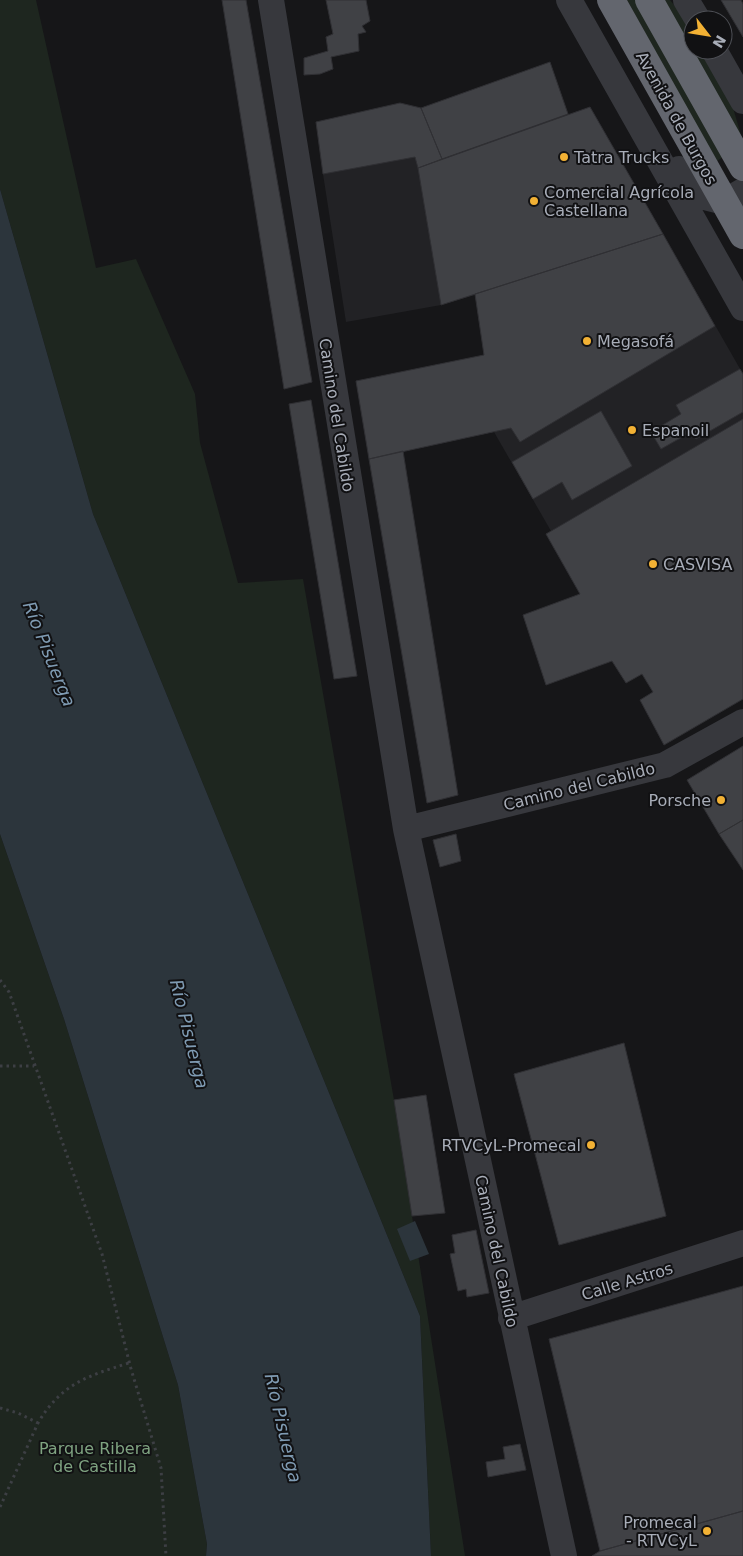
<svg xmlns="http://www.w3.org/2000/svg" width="743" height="1556" font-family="'DejaVu Sans',sans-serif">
  <rect width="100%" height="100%" fill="#161618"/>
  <path fill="#222225" d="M 590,107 L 743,374 L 743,419 L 551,531 L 494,432 L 369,459 L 356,381 L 484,355 L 475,295 L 441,305 L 346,322 L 323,174 L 415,157 L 418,168 Z"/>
  <path fill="#1e261f" d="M 0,0 L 36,0 L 96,268 L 136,259 L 195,394 L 200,443 L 238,583 L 303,579 L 394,1100 L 465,1556 L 431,1556 L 420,1316 L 93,514 L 0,189 Z
    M 627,0 L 637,0 L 724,156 L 716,162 Z
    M 664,0 L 670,0 L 693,29 L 693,50 L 707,50 L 729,94 L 743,142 Z
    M 0,834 L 64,1019 L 178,1385 L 207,1544 L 206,1556 L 0,1556 Z"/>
  <path fill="#2c353c" d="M 0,189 L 93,514 L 420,1316 L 431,1556 L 206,1556 L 207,1544 L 178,1385 L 64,1019 L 0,834 Z
    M 415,1221 L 429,1254 L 410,1261 L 397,1229 Z"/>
  <path fill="#404145" stroke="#303034" d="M 222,0 L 246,0 L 312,382 L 284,389 Z
    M 326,0 L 366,0 L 370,21 L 362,26 L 366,32 L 358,34 L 359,51 L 331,57 L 333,69 L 320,74 L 304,75 L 304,58 L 328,51 L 326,37 L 333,34 Z
    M 721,0 L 741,0 L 743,4 L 743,37 Z
    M 550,62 L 568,114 L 442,159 L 421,108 Z
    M 400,103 L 421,108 L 442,159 L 418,168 L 415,157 L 323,174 L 316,122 Z
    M 590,107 L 663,234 L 441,305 L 418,168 Z
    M 663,234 L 715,326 L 520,442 L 511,428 L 369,459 L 356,381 L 484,355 L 475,294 Z
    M 740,369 L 743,374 L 743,412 L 696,439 L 691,432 L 661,449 L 651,432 L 681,414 L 676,405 Z
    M 311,400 L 357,676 L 334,679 L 289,404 Z
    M 601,411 L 632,466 L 572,500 L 562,482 L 533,499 L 512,462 Z
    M 743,419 L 743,699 L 664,745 L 640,700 L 653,692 L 642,674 L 626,683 L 612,661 L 546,685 L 523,615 L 580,594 L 546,534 Z
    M 403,451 L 458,795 L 427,803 L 369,459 Z
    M 743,746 L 743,820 L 719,834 L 687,780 Z
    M 743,820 L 743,870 L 719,834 Z
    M 456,834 L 461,861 L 440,867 L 433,840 Z
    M 624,1043 L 666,1216 L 559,1245 L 514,1074 Z
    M 426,1095 L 445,1213 L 412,1216 L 394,1100 Z
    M 476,1230 L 489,1293 L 467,1297 L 466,1289 L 458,1291 L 450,1254 L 455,1253 L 452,1235 Z
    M 743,1286 L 743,1511 L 600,1551 L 549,1339 Z
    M 520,1444 L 526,1470 L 488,1477 L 486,1462 L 505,1459 L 503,1447 Z
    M 743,1511 L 743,1556 L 592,1556 L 600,1551 Z"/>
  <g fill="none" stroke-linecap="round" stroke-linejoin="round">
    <path stroke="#3d3f44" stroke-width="3" stroke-dasharray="2.5 4" stroke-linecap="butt" d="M 0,980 L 9,992 L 102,1254 L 131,1369 L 161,1468 L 166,1556
      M 0,1066 L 34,1066
      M 0,1408 L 18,1413 L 38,1423
      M 0,1507 L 38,1423 C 61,1384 87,1376 129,1363"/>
    <path stroke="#37383d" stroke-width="26" d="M 271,0 L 406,829 L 564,1556
      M 569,0 L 743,308
      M 686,0 L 698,20
      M 714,50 L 743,101
      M 679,169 L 696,195 L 724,202 L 743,191
      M 406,829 L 665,765 L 743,722
      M 511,1318 L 743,1243"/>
    <path stroke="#63666e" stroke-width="28" d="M 611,0 L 743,235
      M 649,0 L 743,167"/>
  </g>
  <g fill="#f2b134" stroke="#111113" stroke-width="2">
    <circle cx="564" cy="157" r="5"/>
    <circle cx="534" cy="201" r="5"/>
    <circle cx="587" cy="341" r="5"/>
    <circle cx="632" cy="430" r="5"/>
    <circle cx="653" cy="564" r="5"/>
    <circle cx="721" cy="800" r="5"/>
    <circle cx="591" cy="1145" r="5"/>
    <circle cx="707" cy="1531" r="5"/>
  </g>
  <g text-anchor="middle" stroke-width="4" stroke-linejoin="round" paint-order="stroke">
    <g font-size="16" fill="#a8adb8" stroke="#111113">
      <text transform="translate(677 118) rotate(61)" y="6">Avenida de Burgos</text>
      <text transform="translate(337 415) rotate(81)" y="6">Camino del Cabildo</text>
      <text transform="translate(579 786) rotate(-14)" y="6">Camino del Cabildo</text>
      <text transform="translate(497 1251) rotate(78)" y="6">Camino del Cabildo</text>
      <text transform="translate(627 1281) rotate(-17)" y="6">Calle Astros</text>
    </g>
    <g font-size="16" fill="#a8adb8" stroke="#111113" text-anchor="start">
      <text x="574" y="163">Tatra Trucks</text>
      <text x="544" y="198">Comercial Agrícola<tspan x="544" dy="18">Castellana</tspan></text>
      <text x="597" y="347">Megasofá</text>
      <text x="642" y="436">Espanoil</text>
      <text x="663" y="570">CASVISA</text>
      <text x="711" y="806" text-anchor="end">Porsche</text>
      <text x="581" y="1151" text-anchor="end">RTVCyL-Promecal</text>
      <text x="697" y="1528" text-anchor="end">Promecal<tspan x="697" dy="18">- RTVCyL</tspan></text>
    </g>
    <g font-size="16" fill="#7fa381" stroke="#111113">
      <text x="95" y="1454">Parque Ribera<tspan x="95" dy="18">de Castilla</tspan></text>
    </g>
    <g font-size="18" font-style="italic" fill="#7f9bb3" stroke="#111113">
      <text transform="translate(49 654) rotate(68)" y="6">Río Pisuerga</text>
      <text transform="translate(189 1034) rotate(76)" y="6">Río Pisuerga</text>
      <text transform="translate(283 1428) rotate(77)" y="6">Río Pisuerga</text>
    </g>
  </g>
  <g transform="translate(708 35) rotate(121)"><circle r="24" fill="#111113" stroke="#4d4f55"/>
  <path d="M0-4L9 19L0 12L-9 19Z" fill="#f2b134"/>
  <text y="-8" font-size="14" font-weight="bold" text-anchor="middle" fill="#a8adb8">N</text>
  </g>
</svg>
